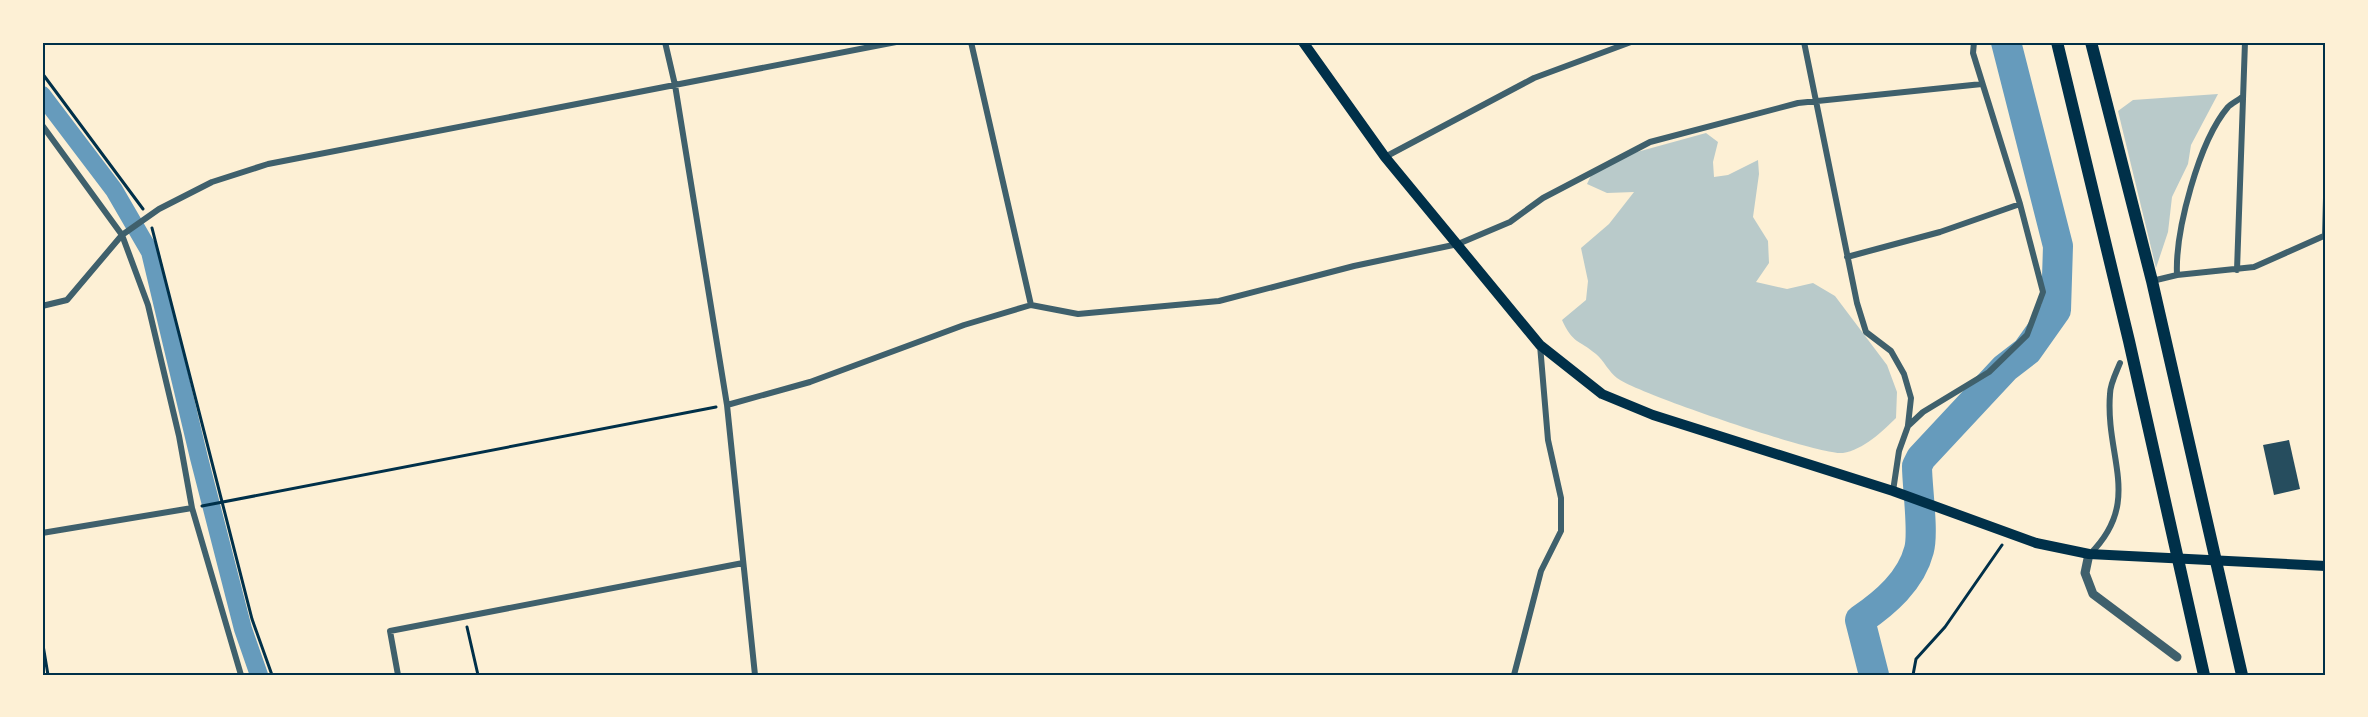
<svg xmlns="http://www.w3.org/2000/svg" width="2368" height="717" font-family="Cabin,sans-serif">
  <rect width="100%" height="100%" fill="#fdf0d5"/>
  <path fill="#b9caca" d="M 2218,94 L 2191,145 L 2188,164 L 2172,197 L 2168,232 L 2156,268 L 2118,111 L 2133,100 Z
    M 1706,133 L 1718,142 L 1713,162 L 1714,177 L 1728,175 L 1758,160 L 1759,174 L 1753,217 L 1768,241 L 1769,263 L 1756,282 L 1787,289 L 1813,283 L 1835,296 L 1887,365 L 1897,392 L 1896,418 C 1883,431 1863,450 1843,453 C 1819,455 1638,394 1617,378 C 1609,372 1604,361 1596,354 C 1578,339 1573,344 1562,320 L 1586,300 L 1588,281 L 1581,248 L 1609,224 L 1634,192 L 1607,193 L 1587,184 L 1593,171 L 1637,152 Z"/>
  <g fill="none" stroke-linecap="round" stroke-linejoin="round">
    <path stroke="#669bbc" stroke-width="18" d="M 42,95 L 114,190 L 150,252 L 199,458 L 243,629 L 259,675"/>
    <path stroke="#669bbc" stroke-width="30" d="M 1874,675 L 1860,620 C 1885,603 1911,581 1919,550 C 1924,532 1917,487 1917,466 L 1921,458 L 2005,368 L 2027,351 L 2056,310 L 2058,246 L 2006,42"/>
  </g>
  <path fill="#264d5e" d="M 2289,440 L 2300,489 L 2274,495 L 2263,445 Z"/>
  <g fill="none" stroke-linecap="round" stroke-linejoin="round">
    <path stroke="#003049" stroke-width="3" d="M 42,73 L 143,209
      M 152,228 L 252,619 L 272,675
      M 202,506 L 716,407
      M 467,627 L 478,675
      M 42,639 L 48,675
      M 1913,675 L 1916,659 L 1945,627 L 2002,545"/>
    <path stroke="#3f606c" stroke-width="6" d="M 665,42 L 675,85 L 727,405 L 755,675
      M 971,42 L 1031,305
      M 1804,42 L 1857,303 L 1866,332 L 1891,351 L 1904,374 L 1911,398 L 1908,425
      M 42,125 L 122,235 L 148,305 L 179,436 L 192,508 L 241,675
      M 1385,157 L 1534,78 L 1631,42
      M 2325,235 L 2326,198
      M 1847,257 L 1940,232 L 2020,204
      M 2237,270 L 2245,42
      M 2177,275 C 2175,231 2199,141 2228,107 C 2232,103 2239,100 2243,96
      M 2152,281 L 2177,275 L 2254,267 L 2326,235
      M 42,306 L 67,300 L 122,235 L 159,209 L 212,182 L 268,164 L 896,42
      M 727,405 L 810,382 L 964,325 L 1031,305 L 1078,314 L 1219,301 L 1354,266 L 1458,244 L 1510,222 L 1543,198 L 1650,142 L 1798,103 L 1982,84
      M 1893,491 L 1899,451 L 1908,426 L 1923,412 L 1989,372 L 2027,335 L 2043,292 L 2020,204 L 1973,53 L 1974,42
      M 42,533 L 192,508
      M 2090,554 C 2143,501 2105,458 2110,394 C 2110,384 2116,373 2120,363
      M 398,675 L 390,631 L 743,563
      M 1514,675 L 1541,571 L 1561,531 L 1561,498 L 1548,440 L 1540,345"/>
    <path stroke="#3f606c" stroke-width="9" d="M 2089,554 L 2085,573 L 2093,594 L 2177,657"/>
    <path stroke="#003049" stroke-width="10" d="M 1303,42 L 1385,157 L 1540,345 L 1602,394 L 1653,415 L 1893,491 L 2036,543 L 2089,554 L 2326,566"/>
    <path stroke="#003049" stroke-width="12" d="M 2057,42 L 2129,341 L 2204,675
      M 2091,42 L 2152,281 L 2242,675"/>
  </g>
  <rect width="2368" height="717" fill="none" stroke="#fdf0d5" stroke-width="87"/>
  <rect x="44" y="44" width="2280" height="630" fill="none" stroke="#003049" stroke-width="2"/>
</svg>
